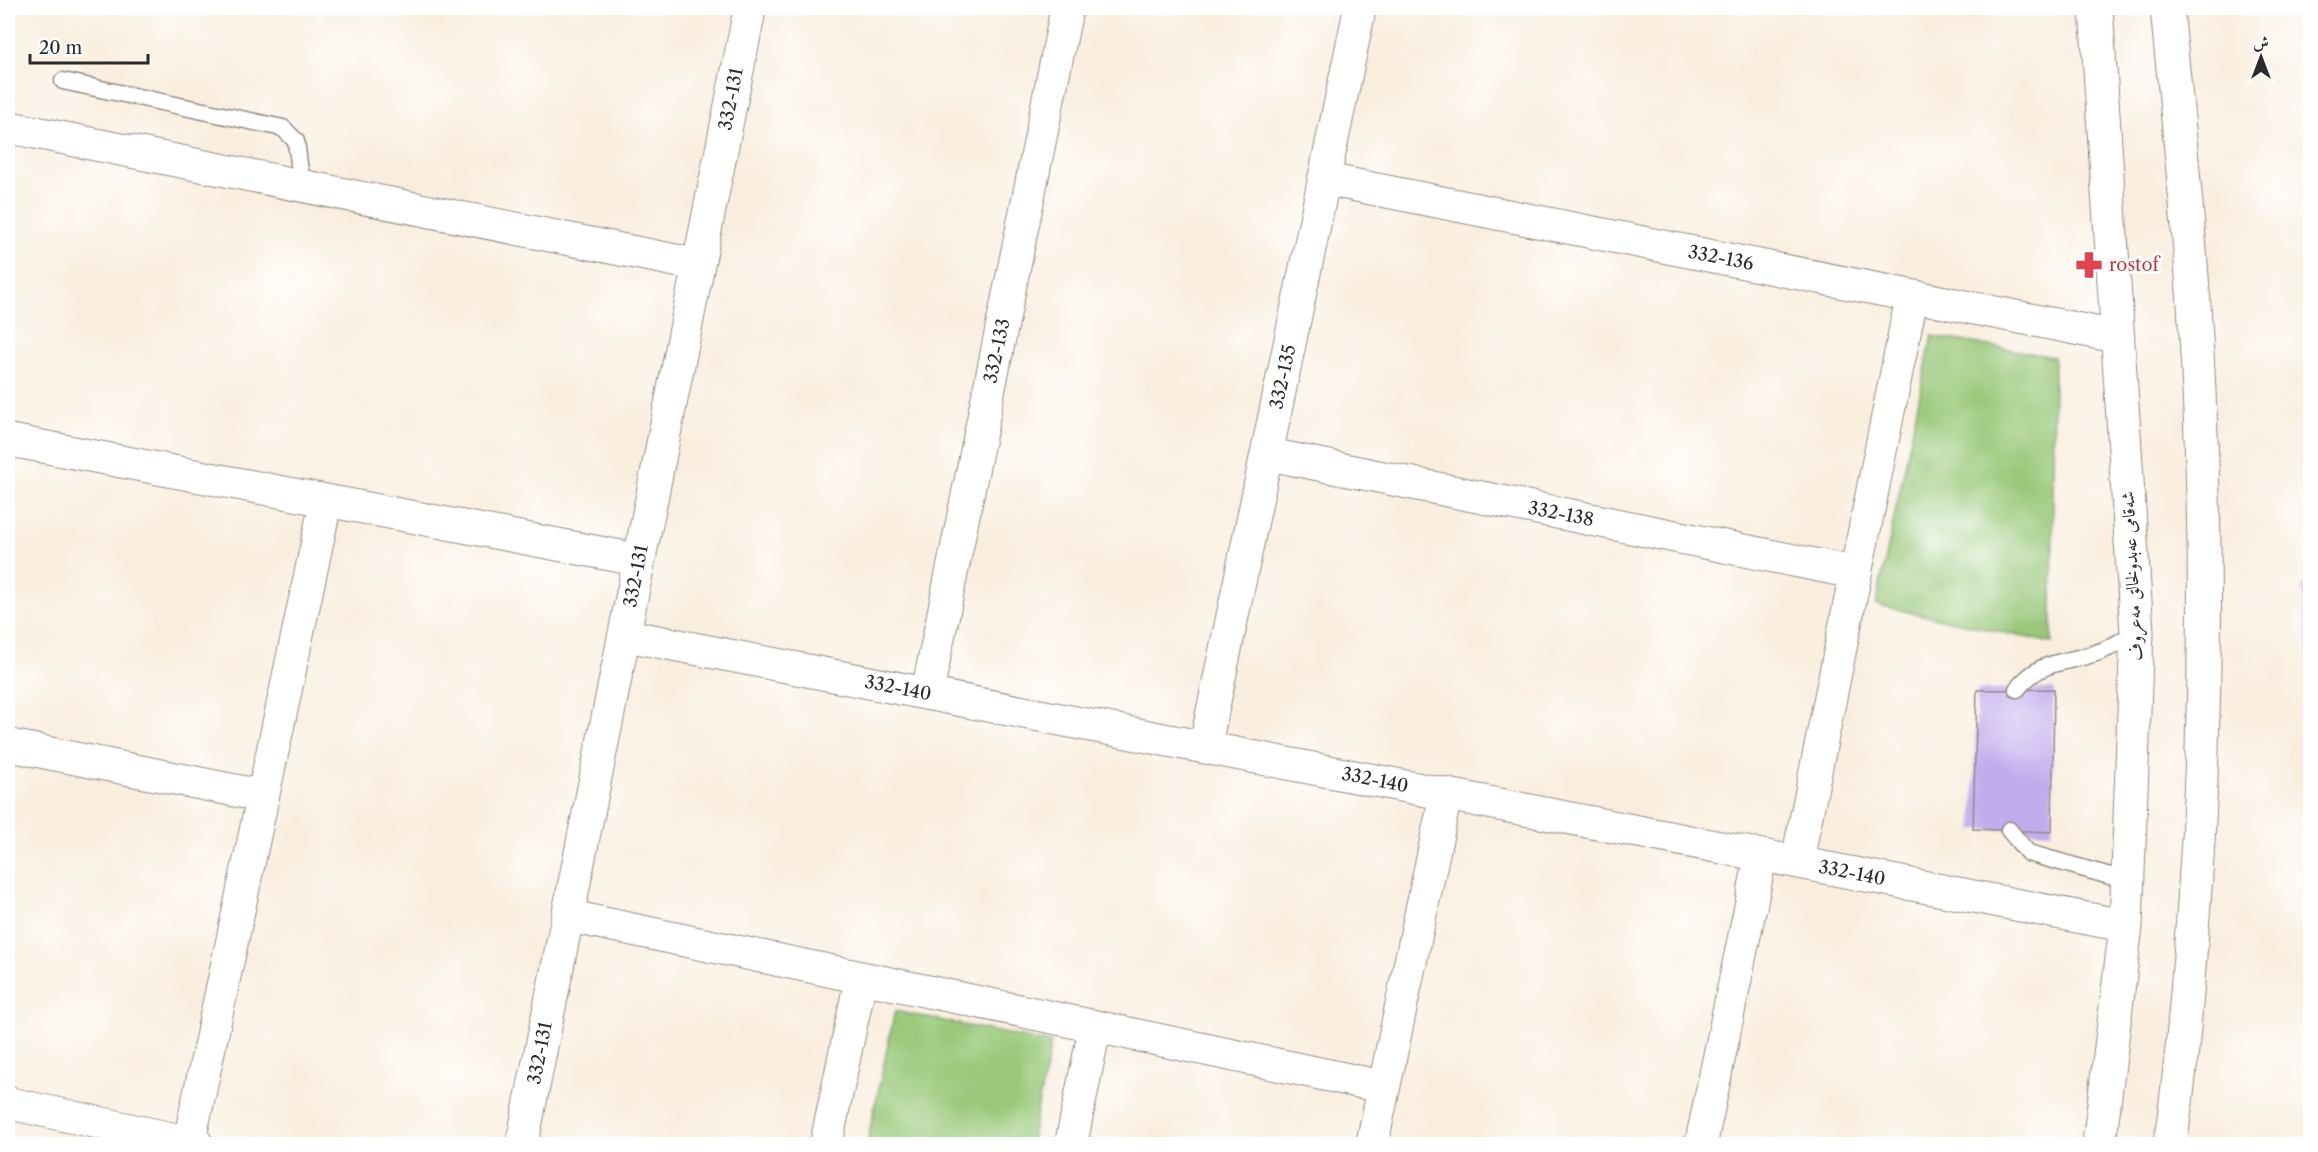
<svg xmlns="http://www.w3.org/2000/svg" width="2318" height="1152" font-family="'Libre Caslon Text',Amiri,serif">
  <rect width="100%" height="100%" fill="#fff"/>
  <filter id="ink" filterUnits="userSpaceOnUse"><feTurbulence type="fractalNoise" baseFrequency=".0167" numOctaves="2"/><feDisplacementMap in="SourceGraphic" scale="12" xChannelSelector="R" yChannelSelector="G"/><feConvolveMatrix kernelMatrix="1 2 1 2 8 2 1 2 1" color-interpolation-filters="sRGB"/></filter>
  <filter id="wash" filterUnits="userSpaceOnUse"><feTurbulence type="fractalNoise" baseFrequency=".008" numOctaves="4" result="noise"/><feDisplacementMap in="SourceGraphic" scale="24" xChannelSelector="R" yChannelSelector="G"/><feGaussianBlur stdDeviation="1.35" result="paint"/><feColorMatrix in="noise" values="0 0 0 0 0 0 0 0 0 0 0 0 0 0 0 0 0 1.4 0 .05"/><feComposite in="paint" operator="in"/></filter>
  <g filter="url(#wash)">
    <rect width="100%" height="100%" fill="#f9eede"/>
    <path fill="#98c878" stroke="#627a52" stroke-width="1.5" d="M 1932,336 L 2054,357 L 2052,643 L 1876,605 Z
      M 895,1011 L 1051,1043 L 1030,1144 L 867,1144 Z"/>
    <g id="blocks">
      <path fill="#c1acec" d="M 2302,585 L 2310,585 L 2310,671 L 2309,671 Z
        M 2054,689 L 2052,832 L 1973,829 L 1977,690 Z"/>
    </g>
  </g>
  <g filter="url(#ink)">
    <use href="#blocks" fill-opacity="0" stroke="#928c84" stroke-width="1.5"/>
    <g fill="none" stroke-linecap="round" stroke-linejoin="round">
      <defs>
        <path id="service" d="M 63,81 L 283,128 L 296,141 L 302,186
          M 2017,689 C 2041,659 2064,664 2096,653 C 2110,649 2124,639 2137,632
          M 2009,830 L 2028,853 L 2128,881"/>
        <path id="minor" d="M 8,127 L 698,265
          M 1324,179 L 2118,337
          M 8,440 L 639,560
          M 1267,454 L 1856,573
          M 624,635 L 2126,926
          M 927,694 L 1067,8
          M 8,745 L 263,796
          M 1205,747 L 1360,8
          M 1797,862 L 1912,296
          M 568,916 L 1384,1087
          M 8,1103 L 197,1144
          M 189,1143 L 326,501
          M 522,1144 L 750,8
          M 826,1144 L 861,978
          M 1071,1144 L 1095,1027
          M 1372,1144 L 1446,794
          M 1701,1144 L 1761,856"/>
        <path id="secondary" d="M 2096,8 L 2137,632 L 2126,926 L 2099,1144
          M 2167,8 C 2177,112 2189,217 2195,321 C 2208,520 2208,718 2193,917 C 2187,992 2182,1069 2170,1144"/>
      </defs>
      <use href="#service" stroke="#928c84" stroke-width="19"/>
      <use href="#minor" stroke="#928c84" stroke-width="34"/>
      <use href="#secondary" stroke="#928c84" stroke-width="35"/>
      <use href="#service" stroke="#fff" stroke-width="16"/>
      <use href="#minor" stroke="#fff" stroke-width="32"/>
      <use href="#secondary" stroke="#fff" stroke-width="33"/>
    </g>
  </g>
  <defs>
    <symbol id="pharmacy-bare" viewBox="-9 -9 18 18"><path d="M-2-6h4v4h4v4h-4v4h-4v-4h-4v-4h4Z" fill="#e0444e" stroke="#fff" stroke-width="2.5" paint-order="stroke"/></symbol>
  </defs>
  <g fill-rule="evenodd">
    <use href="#pharmacy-bare" x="2070" y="246" width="38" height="38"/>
  </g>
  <g text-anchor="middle" stroke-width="6" stroke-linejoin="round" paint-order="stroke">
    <g font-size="18" fill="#2b2b2b" stroke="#fff">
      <text transform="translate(731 99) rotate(-79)" y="6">332-131</text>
      <text transform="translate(1721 258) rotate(11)" y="6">332-136</text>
      <text transform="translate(997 351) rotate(-78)" y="6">332-133</text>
      <text transform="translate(1283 377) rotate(-78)" y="6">332-135</text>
      <text transform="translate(1561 514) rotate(11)" y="6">332-138</text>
      <text transform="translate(636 576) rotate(-79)" y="6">332-131</text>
      <text transform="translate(2132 576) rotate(-93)" y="6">شەقامی عەبدولخالق مەعروف</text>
      <text transform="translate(898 688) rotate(11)" y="6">332-140</text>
      <text transform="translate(1375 780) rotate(11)" y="6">332-140</text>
      <text transform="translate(1852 873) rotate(11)" y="6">332-140</text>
      <text transform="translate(540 1053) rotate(-79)" y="6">332-131</text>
    </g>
    <g font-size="18" fill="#be3a42" stroke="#fff" text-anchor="start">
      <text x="2109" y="271">rostof</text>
    </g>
  </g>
  <rect width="2318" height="1152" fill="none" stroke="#fff" stroke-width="30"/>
  <g transform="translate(2261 57)" stroke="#ffffff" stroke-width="4.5" paint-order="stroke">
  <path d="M0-4.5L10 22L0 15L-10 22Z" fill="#2b2b2b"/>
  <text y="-9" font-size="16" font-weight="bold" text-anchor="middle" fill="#2b2b2b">ش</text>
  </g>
  <path d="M30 54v9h118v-9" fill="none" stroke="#2b2b2b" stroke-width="3"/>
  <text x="39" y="54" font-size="18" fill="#2b2b2b" stroke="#ffffff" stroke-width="4.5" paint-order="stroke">20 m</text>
</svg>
